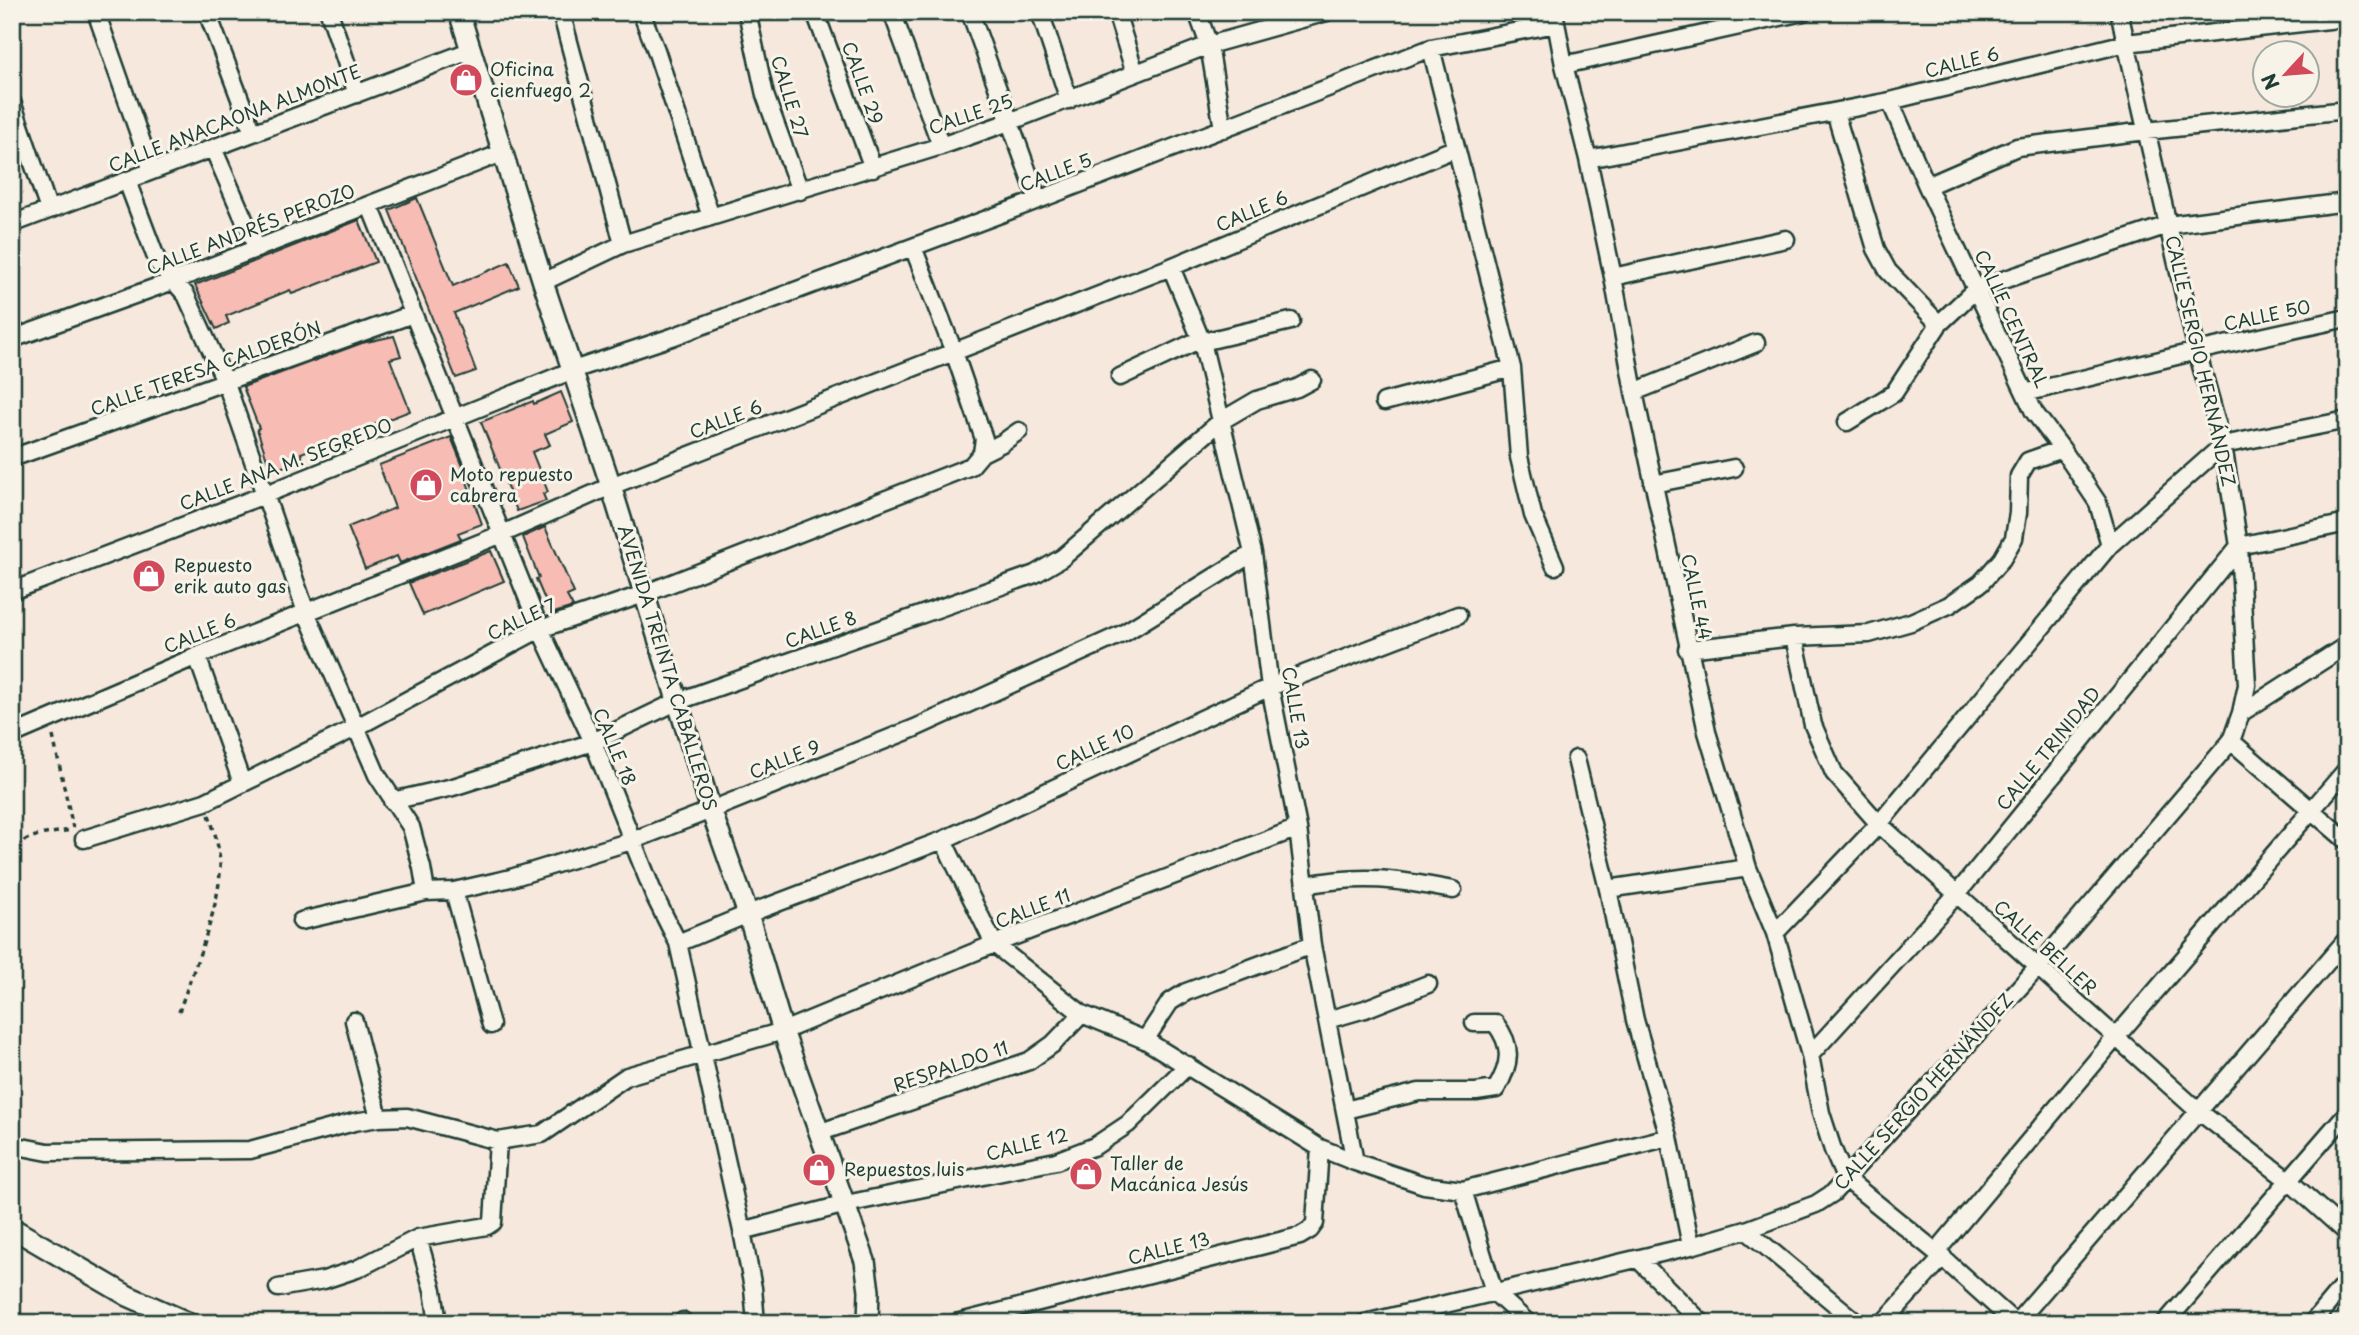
<svg xmlns="http://www.w3.org/2000/svg" width="2359" height="1335" font-family="'Playpen Sans',sans-serif">
  <rect width="100%" height="100%" fill="#f7e8de"/>
  <filter id="ink" filterUnits="userSpaceOnUse"><feTurbulence type="fractalNoise" baseFrequency=".0143" numOctaves="2"/><feDisplacementMap in="SourceGraphic" scale="14" xChannelSelector="R" yChannelSelector="G"/><feConvolveMatrix kernelMatrix="1 2 1 2 8 2 1 2 1" color-interpolation-filters="sRGB"/></filter>
  <g filter="url(#ink)">
    <path fill="#f7bcb4" stroke="#1f3d34" stroke-width="2" d="M 417,198 L 453,286 L 509,262 L 519,286 L 454,313 L 476,371 L 456,378 L 389,210 Z
      M 359,220 L 376,262 L 308,288 L 292,294 L 290,290 L 226,316 L 229,323 L 216,329 L 195,285 Z
      M 394,336 L 401,356 L 390,359 L 410,411 L 360,430 L 362,433 L 333,445 L 332,441 L 301,453 L 303,460 L 271,471 L 257,429 L 259,428 L 243,387 L 362,343 Z
      M 561,392 L 573,422 L 545,434 L 550,445 L 532,452 L 548,492 L 543,494 L 546,501 L 517,511 L 481,422 L 533,401 L 534,404 Z
      M 451,437 L 469,481 L 467,482 L 482,524 L 458,533 L 461,539 L 400,563 L 397,556 L 365,569 L 348,527 L 395,508 L 379,465 Z
      M 545,527 L 574,593 L 567,596 L 573,607 L 551,614 L 536,579 L 539,578 L 523,537 Z
      M 491,551 L 504,581 L 423,615 L 409,583 Z"/>
    <g fill="none" stroke-linecap="round" stroke-linejoin="round">
      <defs>
        <path id="minor" d="M 96,12 L 152,171
          M 207,12 L 253,133
          M 329,12 L 357,94
          M 561,12 L 623,244
          M 641,12 L 656,50 L 711,217
          M 747,12 L 765,95 L 800,191
          M 815,12 L 873,168
          M 892,12 L 941,146
          M 970,12 L 1038,200
          M 1040,12 L 1069,100
          M 1116,12 L 1135,73
          M 1197,12 L 1209,45 L 1223,129
          M 1554,12 L 1564,65 L 1588,159 L 1613,277 L 1634,392 L 1707,732 L 1748,868 L 1775,933 L 1810,1055 L 1821,1113 L 1833,1150 L 1845,1178 L 1936,1252 L 2015,1323
          M 1431,48 L 1512,368 L 1519,457 L 1533,515 L 1555,566
          M 1564,65 L 1803,12
          M 1890,101 L 1927,186 L 2034,412 L 2062,449 L 2098,503 L 2110,545
          M 12,102 L 49,210
          M 1835,112 L 1876,249 L 1888,271 L 1939,324
          M 213,148 L 257,249
          M 1588,159 L 1890,101 L 2126,43 L 2347,18
          M 127,181 L 158,263 L 186,295 L 226,383 L 306,612 L 377,775 L 411,827 L 422,868 L 426,892
          M 1927,186 L 2017,147 L 2146,131 L 2347,110
          M 370,206 L 540,629 L 593,742 L 655,897 L 678,943 L 742,1231 L 753,1288 L 756,1323
          M 12,224 L 472,50
          M 1171,267 L 1202,342 L 1253,553 L 1270,687 L 1298,828 L 1312,945 L 1355,1162
          M 1613,277 L 1786,239
          M 543,282 L 623,244 L 941,146 L 1009,122 L 1209,45 L 1327,12
          M 12,339 L 173,281 L 502,153
          M 1202,342 L 1291,321
          M 1120,377 L 1201,339
          M 1634,392 L 1756,343
          M 2025,393 L 2197,351 L 2347,318
          M 1384,402 L 1512,368
          M 1847,422 L 1894,393 L 1939,324 L 1976,289 L 2168,225 L 2347,202
          M 982,453 L 1002,443 L 1019,431
          M 12,458 L 413,314
          M 1653,484 L 1734,468
          M 12,591 L 264,495 L 573,370 L 672,337 L 1038,200 L 1431,48 L 1556,24
          M 1794,637 L 1813,725 L 1834,773 L 1879,824 L 2197,1110 L 2288,1180 L 2347,1233
          M 1687,649 L 1794,637 L 1869,634 L 1911,622 L 1949,605 L 1981,583 L 2002,559 L 2014,538 L 2018,513 L 2019,476 L 2028,461 L 2062,449
          M 197,656 L 242,783
          M 2241,713 L 2347,645
          M 12,735 L 197,656 L 502,534 L 611,486 L 1171,267 L 1456,148
          M 2231,741 L 2347,841
          M 1576,759 L 1608,889 L 1635,1020 L 1669,1137 L 1691,1246
          M 392,801 L 453,787 L 593,742 L 676,702 L 1035,574 L 1062,558 L 1221,421 L 1257,400 L 1297,388 L 1312,380
          M 84,839 L 205,802 L 357,727 L 540,629 L 644,594 L 971,466 L 982,453 L 984,439 L 954,352 L 913,247
          M 943,840 L 994,944 L 1082,1014 L 1145,1040 L 1320,1148 L 1355,1162 L 1424,1185 L 1463,1190 L 1669,1137
          M 1305,885 C 1363,874 1396,879 1453,890
          M 1608,889 L 1748,868
          M 454,891 L 491,1025
          M 301,921 L 426,892 L 454,891 L 511,878 L 631,841 L 711,810 L 915,728 L 1124,633 L 1253,553
          M 1775,933 L 1879,824 L 2110,545 L 2223,445 L 2347,420
          M 678,943 L 748,914 L 943,840 L 1270,687 L 1458,615
          M 1327,1020 L 1365,1009 L 1428,984
          M 354,1021 L 379,1118
          M 1145,1040 L 1170,1002 L 1186,992 L 1312,945
          M 1810,1055 L 1957,894 L 2239,546 L 2347,523
          M 1345,1110 L 1419,1092 L 1476,1092 L 1496,1089 C 1511,1064 1513,1046 1495,1023 L 1474,1023
          M 818,1133 L 1029,1061 L 1053,1044 L 1082,1014
          M 12,1145 L 48,1152 L 250,1150 L 354,1122 L 379,1118 L 407,1117 L 498,1141 L 542,1134 L 627,1076 L 783,1031 L 994,944 L 1298,828
          M 1463,1190 L 1494,1292 L 1528,1323
          M 1746,1230 L 1858,1323
          M 742,1231 L 846,1204 L 1056,1161 L 1095,1146 L 1128,1124 L 1188,1065
          M 418,1238 L 433,1290 L 438,1323
          M 1936,1252 L 2116,1037 L 2347,769
          M 1638,1259 L 1702,1323
          M 278,1288 L 324,1280 L 357,1269 L 418,1238 L 487,1226 L 493,1222 L 498,1141
          M 683,1323 L 683,1321
          M 956,1323 L 1300,1236 L 1310,1230 L 1315,1223 L 1320,1148
          M 1365,1323 L 1691,1246 L 1746,1230 L 1816,1204 L 1833,1193 L 2038,967 L 2231,741 L 2241,713 L 2247,685 L 2239,546 L 2223,445 L 2197,351 L 2119,12
          M 1883,1323 L 1943,1257
          M 2016,1323 L 2347,939
          M 2165,1323 L 2347,1113
          M 2312,1323 L 2347,1281"/>
        <path id="tertiary" d="M 459,12 L 543,282 L 611,486 L 711,810 L 748,914 L 783,1031 L 865,1261 L 869,1291 L 868,1323
          M 12,1228 L 128,1296 L 189,1323"/>
      </defs>
      <use href="#minor" stroke="#1f3d34" stroke-width="21"/>
      <use href="#tertiary" stroke="#1f3d34" stroke-width="24"/>
      <path stroke="#1f3d34" stroke-width="3.5" stroke-dasharray="5 5" stroke-linecap="butt" d="M 53,736 L 73,828
        M 12,856 C 18,833 51,834 71,830
        M 179,1012 C 192,972 222,904 220,864 C 219,847 215,832 209,815"/>
      <use href="#minor" stroke="#f7f3e8" stroke-width="16"/>
      <use href="#tertiary" stroke="#f7f3e8" stroke-width="19"/>
    </g>
  </g>
  <defs>
    <symbol id="shop-disc" viewBox="-11 -11 22 22"><circle r="9.5" fill="#d1495b" stroke="#f7f3e8"/><path d="M-5-2.5h2.3a2.7 3.5 0 0 1 5.4 0H5L5.5 6h-11ZM-1.5-2.5h3a1.5 2.3 0 0 0-3 0Z" fill="#fff"/></symbol>
  </defs>
  <g fill-rule="evenodd">
    <use href="#shop-disc" x="447" y="61" width="38" height="38"/>
    <use href="#shop-disc" x="407" y="466" width="38" height="38"/>
    <use href="#shop-disc" x="130" y="557" width="38" height="38"/>
    <use href="#shop-disc" x="800" y="1151" width="38" height="38"/>
    <use href="#shop-disc" x="1067" y="1155" width="38" height="38"/>
  </g>
  <g text-anchor="middle" stroke-width="6" stroke-linejoin="round" paint-order="stroke">
    <g font-size="18" fill="#1f3d34" stroke="#f7f3e8">
      <text transform="translate(1962 63) rotate(-14)" y="6">CALLE 6</text>
      <text transform="translate(862 83) rotate(70)" y="6">CALLE 29</text>
      <text transform="translate(789 97) rotate(73)" y="6">CALLE 27</text>
      <text transform="translate(971 115) rotate(-19)" y="6">CALLE 25</text>
      <text transform="translate(235 119) rotate(-21)" y="6">CALLE ANACAONA ALMONTE</text>
      <text transform="translate(1056 173) rotate(-21)" y="6">CALLE 5</text>
      <text transform="translate(1252 212) rotate(-23)" y="6">CALLE 6</text>
      <text transform="translate(251 230) rotate(-21)" y="6">CALLE ANDRÉS PEROZO</text>
      <text transform="translate(2267 316) rotate(-12)" y="6">CALLE 50</text>
      <text transform="translate(2011 319) rotate(65)" y="6">CALLE CENTRAL</text>
      <text transform="translate(2200 361) rotate(77)" y="6">CALLE SERGIO HERNÁNDEZ</text>
      <text transform="translate(206 369) rotate(-20)" y="6">CALLE TERESA CALDERÓN</text>
      <text transform="translate(726 420) rotate(-21)" y="6">CALLE 6</text>
      <text transform="translate(286 465) rotate(-21)" y="6">CALLE ANA M. SEGREDO</text>
      <text transform="translate(1696 597) rotate(78)" y="6">CALLE 44</text>
      <text transform="translate(522 620) rotate(-25)" y="6">CALLE 7</text>
      <text transform="translate(821 630) rotate(-20)" y="6">CALLE 8</text>
      <text transform="translate(200 634) rotate(-22)" y="6">CALLE 6</text>
      <text transform="translate(667 668) rotate(73)" y="6">AVENIDA TREINTA CABALLEROS</text>
      <text transform="translate(1295 708) rotate(80)" y="6">CALLE 13</text>
      <text transform="translate(614 747) rotate(67)" y="6">CALLE 18</text>
      <text transform="translate(1095 748) rotate(-25)" y="6">CALLE 10</text>
      <text transform="translate(2049 749) rotate(-51)" y="6">CALLE TRINIDAD</text>
      <text transform="translate(785 760) rotate(-22)" y="6">CALLE 9</text>
      <text transform="translate(1033 909) rotate(-21)" y="6">CALLE 11</text>
      <text transform="translate(2045 948) rotate(42)" y="6">CALLE BELLER</text>
      <text transform="translate(951 1067) rotate(-19)" y="6">RESPALDO 11</text>
      <text transform="translate(1924 1092) rotate(-48)" y="6">CALLE SERGIO HERNÁNDEZ</text>
      <text transform="translate(1027 1145) rotate(-14)" y="6">CALLE 12</text>
      <text transform="translate(1169 1249) rotate(-14)" y="6">CALLE 13</text>
    </g>
    <g font-size="18" fill="#1f3d34" stroke="#f7f3e8" text-anchor="start">
      <text x="490" y="76">Oficina<tspan x="490" dy="21">cienfuego 2</tspan></text>
      <text x="450" y="481">Moto repuesto<tspan x="450" dy="21">cabrera</tspan></text>
      <text x="174" y="572">Repuesto<tspan x="174" dy="21">erik auto gas</tspan></text>
      <text x="1110" y="1170">Taller de<tspan x="1110" dy="21">Macánica Jesús</tspan></text>
      <text x="844" y="1176">Repuestos luis</text>
    </g>
  </g>
  <rect width="2359" height="1335" fill="none" stroke="#f7f3e8" stroke-width="42"/>
  <rect x="21" y="21" width="2317" height="1293" fill="none" stroke="#1f3d34" stroke-width="2.5" filter="url(#ink)"/>
  <g transform="translate(2286 74) rotate(244)"><circle r="33" fill="#f7f3e8" stroke="#a1aaa0" stroke-width="2"/>
  <path d="M0-5L12 26L0 18L-12 26Z" fill="#d1495b"/>
  <text y="-10" font-size="19" font-weight="bold" text-anchor="middle" fill="#1f3d34">N</text>
  </g>
</svg>
